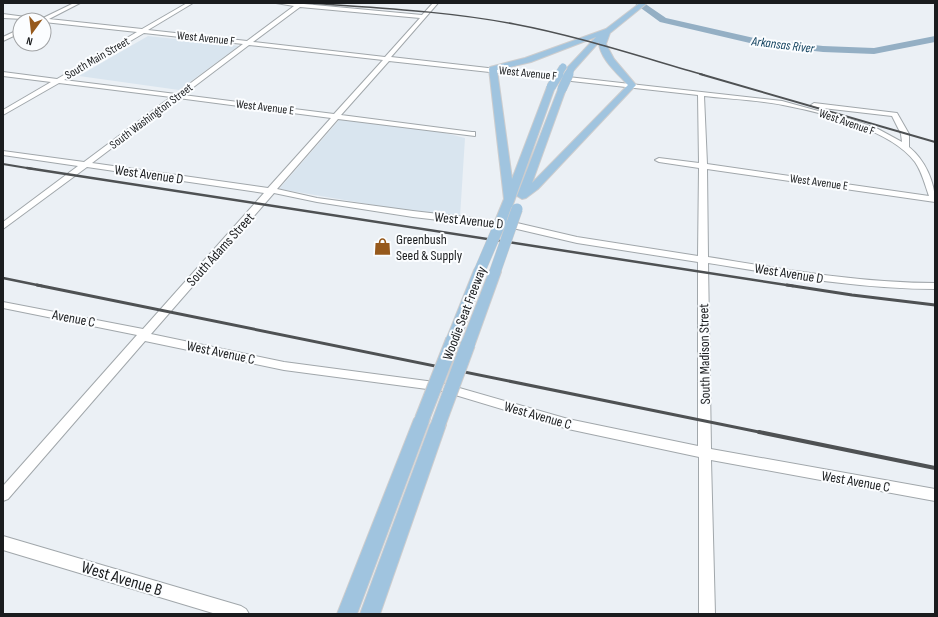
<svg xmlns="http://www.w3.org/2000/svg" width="938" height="617" font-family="'Sofia Sans Condensed',sans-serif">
  <rect width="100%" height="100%" fill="#ebf0f5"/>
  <path fill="#d9e5ef" d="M 148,36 L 239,46 L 179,90 L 79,76 Z
    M 340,119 L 441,132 L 465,138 L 460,217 L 422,213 L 279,189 Z"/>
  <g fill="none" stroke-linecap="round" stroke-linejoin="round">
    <path fill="#94afc4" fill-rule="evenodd" d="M 634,3 L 644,3 L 666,18 L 754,38 L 823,46 L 874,48 L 935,36 L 935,42 L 874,54 L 823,52 L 754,44 L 660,22 Z"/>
    <defs>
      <path id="minor" d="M 74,3 L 80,3 L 49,19 L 142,29 L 187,3 L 193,3 L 148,30 L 247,41 L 294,6 L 276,3 L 293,3 L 422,15 L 433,3 L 438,3 L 391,57 L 782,101 L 858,122 L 878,129 L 902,142 L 901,134 L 892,116 L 814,107 L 811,105 L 814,103 L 897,113 L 909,134 L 909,147 C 925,160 935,182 935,202 L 707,169 L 708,257 C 783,269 858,283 935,283 L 935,289 C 858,289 783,275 708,263 L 711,449 L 935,489 L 935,501 L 711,460 L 715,614 L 699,614 L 699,457 L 568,429 L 442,391 L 284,370 L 145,341 L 8,499 L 3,501 L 3,486 L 137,335 L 3,308 L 3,302 L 143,329 L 264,193 L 87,167 L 3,229 L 3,222 L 78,166 L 3,155 L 3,151 L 84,162 L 171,97 L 59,83 L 3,115 L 3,110 L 51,82 L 3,76 L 3,72 L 57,79 L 137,32 L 44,22 L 44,20 L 3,18 L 3,14 L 41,19 ZM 300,7 L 420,18 L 385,57 L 253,42 ZM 144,33 L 243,44 L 176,94 L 64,80 ZM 249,45 L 383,60 L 334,114 L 183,95 ZM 389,61 L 698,95 L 699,163 L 659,158 L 655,160 L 659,162 L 699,168 L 698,256 L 577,237 L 517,223 L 413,211 L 317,198 L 277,189 L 338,119 L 475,136 L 475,132 L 472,132 L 341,115 ZM 704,96 C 730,99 757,100 783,105 C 820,112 892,130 915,162 C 922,172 925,185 929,196 L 707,164 ZM 178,98 L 331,118 L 268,188 L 92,163 ZM 274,193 L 317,202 L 413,217 L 517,229 L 577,243 L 698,262 L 698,446 L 568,419 L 442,383 L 284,362 L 151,334 Z
        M 20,29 L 20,33 L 3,41 L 3,37 Z
        M 3,536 L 241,606 L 246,609 L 249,614 L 216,614 L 3,550 Z"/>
      <path id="major" d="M 640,3 L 647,3 L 610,33 L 606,44 L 614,59 L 636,85 L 538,189 L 526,198 L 522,199 L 517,196 L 559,87 L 565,87 L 566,89 L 532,183 L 628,85 C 618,74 599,58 599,42 L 574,70 L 568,70 L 567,68 L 596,37 L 531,62 L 497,70 L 512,179 L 547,87 L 551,85 L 555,87 L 507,221 L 501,224 L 497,223 L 495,221 L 504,199 L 489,69 L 490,67 L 525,58 L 606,29 Z
        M 480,266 L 484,267 L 486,270 L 460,340 L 458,344 L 453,345 L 448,344 L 446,340 L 474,270 L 476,267 Z
        M 495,268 L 499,269 L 501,272 L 475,344 L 473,348 L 468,349 L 463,348 L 461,344 L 489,272 L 491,269 Z
        M 422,413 L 427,415 L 430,419 L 357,614 L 337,614 L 414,419 L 417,415 Z
        M 438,419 L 443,420 L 446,425 L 380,614 L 360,614 L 430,425 L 433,420 Z"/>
    </defs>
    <use href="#minor" stroke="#a1a7ab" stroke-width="2"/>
    <use href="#major" stroke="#cdcdce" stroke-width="2"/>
    <use href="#minor" fill="#fff" fill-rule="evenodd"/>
    <use href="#major" fill="#a0c4df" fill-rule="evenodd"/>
    <path stroke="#4e5153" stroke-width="1.5" d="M 309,3 C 377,8 446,11 514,24 C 578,36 641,57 704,75"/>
    <path stroke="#4e5153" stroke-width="2" d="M 700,74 L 935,142
      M 3,164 L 33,169"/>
    <path stroke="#4e5153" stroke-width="2.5" d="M 27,168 L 793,286
      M 3,278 L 42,286"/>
    <path stroke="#4e5153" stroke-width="3" d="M 37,285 L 764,433
      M 787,285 L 852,295 L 935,305"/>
    <path stroke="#4e5153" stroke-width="4" d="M 759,432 L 935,468"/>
    <defs>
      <path id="major-bridge-far3" d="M 558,75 L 563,67
        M 568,75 L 571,69"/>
      <path id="major-bridge-far2" d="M 551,87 L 559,74
        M 562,89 L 569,74"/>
      <path id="major-bridge-far1" d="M 480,270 L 501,221
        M 495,272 L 517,209"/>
      <path id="major-bridge" d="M 422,419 L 453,340
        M 438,425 L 468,344"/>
    </defs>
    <use href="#major-bridge-far3" stroke="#cdcdce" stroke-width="8" stroke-linecap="butt"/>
    <use href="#major-bridge-far2" stroke="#cdcdce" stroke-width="10" stroke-linecap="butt"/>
    <use href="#major-bridge-far1" stroke="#cdcdce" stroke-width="12" stroke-linecap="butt"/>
    <use href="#major-bridge" stroke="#cdcdce" stroke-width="16" stroke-linecap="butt"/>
    <use href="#major-bridge-far3" stroke="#a0c4df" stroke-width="7"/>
    <use href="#major-bridge-far2" stroke="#a0c4df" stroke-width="9"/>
    <use href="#major-bridge-far1" stroke="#a0c4df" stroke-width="11"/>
    <use href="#major-bridge" stroke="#a0c4df" stroke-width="14"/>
  </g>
  <defs>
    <symbol id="shop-bare" viewBox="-9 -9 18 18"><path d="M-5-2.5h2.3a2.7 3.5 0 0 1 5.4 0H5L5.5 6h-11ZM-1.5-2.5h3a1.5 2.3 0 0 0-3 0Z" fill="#96591c" stroke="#fbfdff" stroke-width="2.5" paint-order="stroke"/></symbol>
  </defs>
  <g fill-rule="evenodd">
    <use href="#shop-bare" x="370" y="234" width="25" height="25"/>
  </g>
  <g text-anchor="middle" stroke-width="4" stroke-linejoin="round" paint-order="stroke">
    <g font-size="12" fill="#1a1c1e" stroke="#fbfdff">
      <text transform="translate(206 38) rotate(6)" y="4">West Avenue F</text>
      <text transform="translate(97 58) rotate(-30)" y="4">South Main Street</text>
      <text transform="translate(528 73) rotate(6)" y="4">West Avenue F</text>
      <text transform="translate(265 107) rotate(7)" y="4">West Avenue E</text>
      <text transform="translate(151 116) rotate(-37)" y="4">South Washington Street</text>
      <text transform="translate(847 122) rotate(19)" y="4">West Avenue F</text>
      <text transform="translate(819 182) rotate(8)" y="4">West Avenue E</text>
    </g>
    <g font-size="13" font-style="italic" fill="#083a58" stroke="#fbfdff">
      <text transform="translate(783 44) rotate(7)" y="5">Arkansas River</text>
    </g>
    <g font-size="14" fill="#1a1c1e" stroke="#fbfdff">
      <text transform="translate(149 174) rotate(8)" y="5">West Avenue D</text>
      <text transform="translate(469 220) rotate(6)" y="5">West Avenue D</text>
      <text transform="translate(220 249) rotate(-48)" y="5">South Adams Street</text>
      <text transform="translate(789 273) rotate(9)" y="5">West Avenue D</text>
      <text transform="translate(464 313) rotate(-69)" y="5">Woodie Seat Freeway</text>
      <text transform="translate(74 318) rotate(11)" y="5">Avenue C</text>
      <text transform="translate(221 352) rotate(12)" y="5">West Avenue C</text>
      <text transform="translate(704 354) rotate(-91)" y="5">South Madison Street</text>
      <text transform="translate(538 415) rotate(16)" y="5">West Avenue C</text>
      <text transform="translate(856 481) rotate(10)" y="5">West Avenue C</text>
    </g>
    <g font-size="14" fill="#1a1c1e" stroke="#fbfdff" text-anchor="start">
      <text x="396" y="244">Greenbush<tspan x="396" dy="16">Seed &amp; Supply</tspan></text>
    </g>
    <g font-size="17" fill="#1a1c1e" stroke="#fbfdff">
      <text transform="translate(122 578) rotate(17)" y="6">West Avenue B</text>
    </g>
  </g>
  <rect width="938" height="617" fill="none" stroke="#1a1c1e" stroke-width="8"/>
  <g transform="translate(32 32) rotate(195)"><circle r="19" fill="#fbfdff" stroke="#a1a3a5"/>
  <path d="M0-3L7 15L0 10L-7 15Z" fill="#96591c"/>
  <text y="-6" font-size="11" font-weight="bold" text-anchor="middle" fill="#1a1c1e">N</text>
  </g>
</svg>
